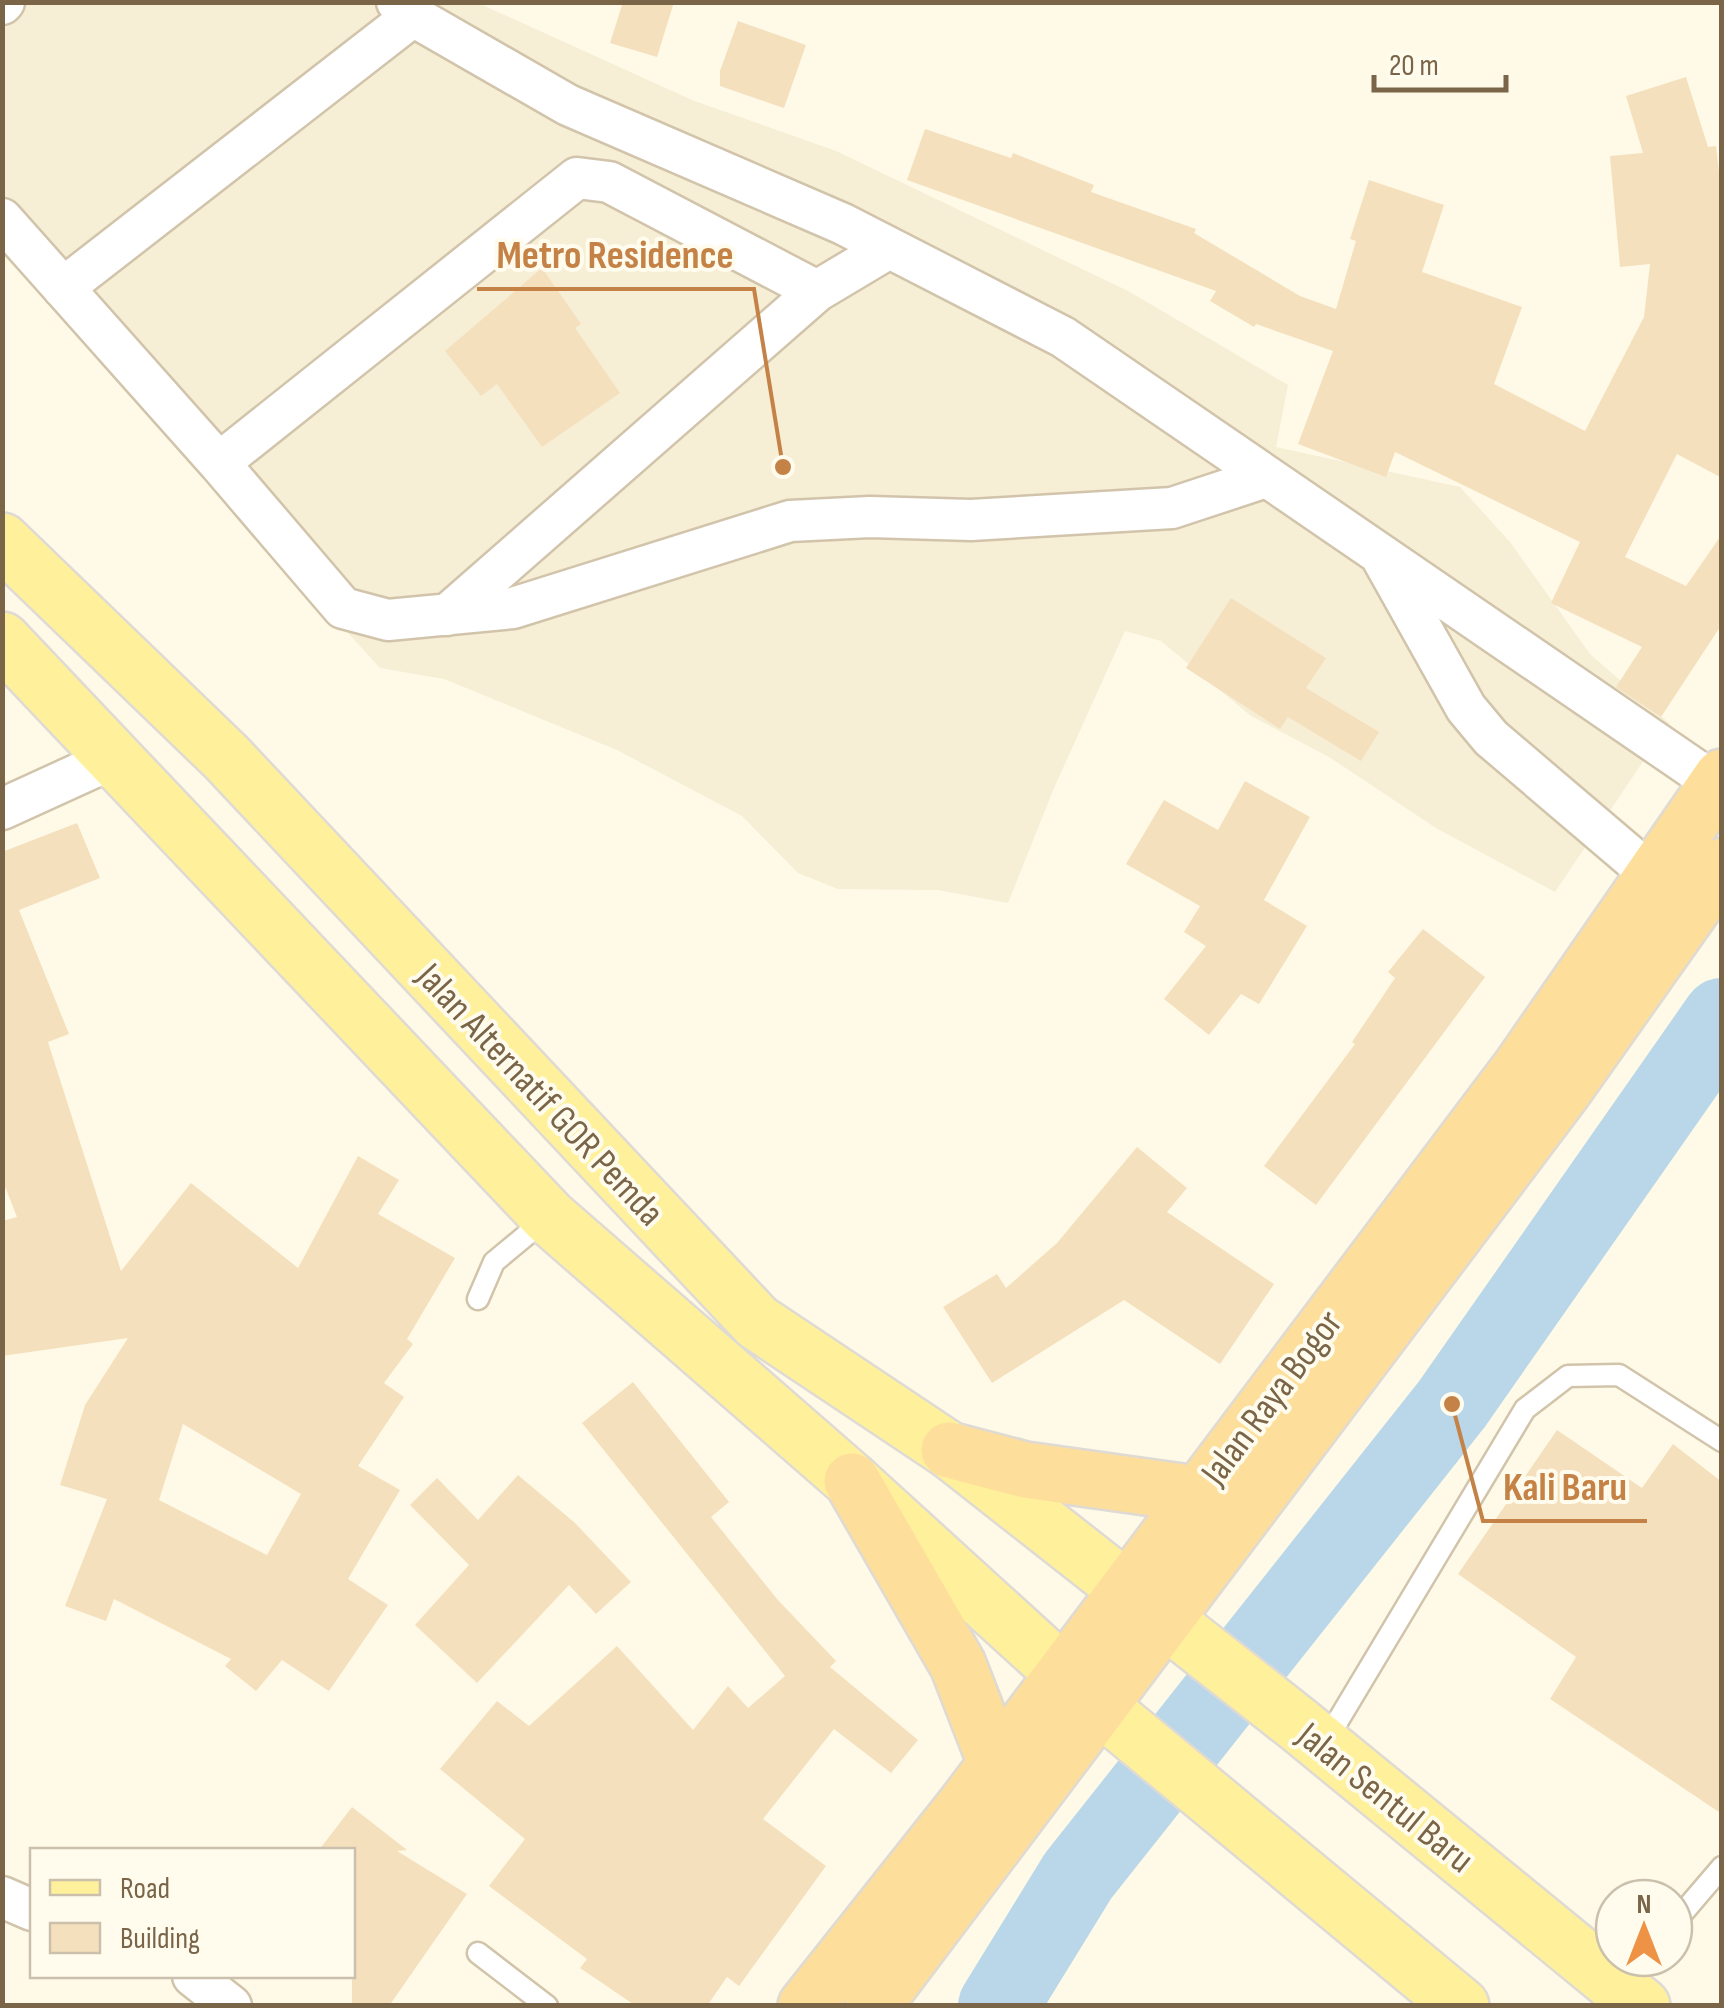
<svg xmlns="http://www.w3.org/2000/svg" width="1724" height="2008" font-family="'Sofia Sans Condensed',sans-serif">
  <rect width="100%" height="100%" fill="#fefae7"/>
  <path fill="#f6eed5" d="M 3,3 L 478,3 L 692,100 L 836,151 L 1128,291 L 1288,385 L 1276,447 L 1460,487 L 1510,542 L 1590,654 L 1669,723 L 1555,892 L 1436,828 L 1329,757 L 1251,716 L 1161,641 L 1125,631 L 1054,788 L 1008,903 L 938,890 L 838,889 L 798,873 L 742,816 L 617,750 L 444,679 L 380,668 L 3,254 Z"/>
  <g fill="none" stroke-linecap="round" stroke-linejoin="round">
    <path stroke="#b9d7e9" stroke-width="80" d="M 998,2006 L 1078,1876 L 1452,1404 L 1722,1018"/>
  </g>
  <path fill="#f5e0bd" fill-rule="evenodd" d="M 623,2 L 674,2 L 657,57 L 610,43 Z
    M 738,21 L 806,45 L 784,108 L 720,86 L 720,71 Z
    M 1686,77 L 1708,147 L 1716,146 L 1722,197 L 1722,478 L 1677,454 L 1625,557 L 1686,586 L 1722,534 L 1722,624 L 1661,717 L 1616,687 L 1642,647 L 1551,603 L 1580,542 L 1395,452 L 1386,477 L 1298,444 L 1333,351 L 1256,324 L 1254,327 L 1210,301 L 1216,291 L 907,180 L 925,129 L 1011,158 L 1013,153 L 1094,185 L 1091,192 L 1196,229 L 1194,233 L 1300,296 L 1336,309 L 1356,241 L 1350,239 L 1369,180 L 1444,205 L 1422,272 L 1522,307 L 1494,384 L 1585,431 L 1644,317 L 1650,264 L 1620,267 L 1610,156 L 1643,153 L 1626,96 Z
    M 542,268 L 581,324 L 575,328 L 620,393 L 542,447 L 497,384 L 481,396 L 445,351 Z
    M 1231,598 L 1326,658 L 1306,688 L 1379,732 L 1361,761 L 1288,717 L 1280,729 L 1186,668 Z
    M 1245,781 L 1310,817 L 1264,900 L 1307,926 L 1259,1004 L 1241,994 L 1209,1035 L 1164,999 L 1206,946 L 1184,932 L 1200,906 L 1126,864 L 1164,800 L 1218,830 Z
    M 77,823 L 100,878 L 19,910 L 69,1034 L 48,1042 L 121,1271 L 191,1183 L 298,1268 L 358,1156 L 399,1180 L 378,1214 L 455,1258 L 407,1339 L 413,1344 L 384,1383 L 404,1397 L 358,1466 L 400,1490 L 348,1579 L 388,1605 L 329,1691 L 282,1660 L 256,1691 L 225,1666 L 231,1659 L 114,1599 L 106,1621 L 65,1606 L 107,1499 L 60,1485 L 85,1405 L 128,1338 L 2,1356 L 2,1221 L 17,1217 L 2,1179 L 2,852 ZM 183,1424 L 301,1494 L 267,1555 L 159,1500 Z
    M 1423,929 L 1485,977 L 1316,1205 L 1264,1166 L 1355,1044 L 1352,1042 L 1395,978 L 1388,972 Z
    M 1137,1147 L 1187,1188 L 1167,1212 L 1274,1284 L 1220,1364 L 1124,1300 L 992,1383 L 943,1307 L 997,1274 L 1006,1288 L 1057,1243 Z
    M 633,1382 L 729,1502 L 711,1517 L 777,1599 L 836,1661 L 830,1667 L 918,1740 L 891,1773 L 834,1729 L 763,1819 L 826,1866 L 739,1986 L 727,1977 L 707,2006 L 636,2006 L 580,1968 L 587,1959 L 489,1886 L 525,1839 L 440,1769 L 497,1701 L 529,1726 L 617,1646 L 693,1730 L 728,1686 L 748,1708 L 785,1676 L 582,1423 Z
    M 1557,1430 L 1642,1488 L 1673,1444 L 1722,1482 L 1722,1814 L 1550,1699 L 1576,1657 L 1458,1574 Z
    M 518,1475 L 575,1523 L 631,1582 L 596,1614 L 569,1585 L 477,1683 L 415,1625 L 469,1565 L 410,1505 L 437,1478 L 478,1520 Z
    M 352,1807 L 407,1850 L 397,1851 L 467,1894 L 389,2006 L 352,2006 L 352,1850 L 319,1850 Z"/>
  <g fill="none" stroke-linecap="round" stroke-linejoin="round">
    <defs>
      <path id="service" d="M 478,1299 L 494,1262 L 547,1218
        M 1324,1744 L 1525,1409 L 1568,1376 L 1619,1375 L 1722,1441
        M 1674,1923 L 1722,1867
        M 478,1953 L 547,2006
        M 1624,1989 L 1647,1958"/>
      <path id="minor" d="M 397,2 L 413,16 L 568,105 L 843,224 L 1063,337 L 1716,784
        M 2,4 L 4,2
        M 2,219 L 219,463
        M 63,288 L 413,16
        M 817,291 L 609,182 L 577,178 L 219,463 L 343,608 L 388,620 L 513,608 L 790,521 L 870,517 L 971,520 L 1172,508 L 1266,477
        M 1382,558 L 1466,708 L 1491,738 L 1653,876
        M 447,615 L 817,291 L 889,248
        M 2,809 L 116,757
        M 2,1897 L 32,1910
        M 193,1976 L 231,2006"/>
      <path id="primary" d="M 2,541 L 226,757 L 757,1322 L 949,1450 L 1299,1725 L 1642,2006
        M 2,640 L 549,1217 L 852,1481 L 1099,1706 L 1461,2006"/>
      <path id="trunk" d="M 949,1450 L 1025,1470 L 1196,1494
        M 852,1481 L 958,1665 L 996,1763
        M 806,2006 L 964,1807 L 1521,1067 L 1722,777
        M 873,2006 L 1563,1091 L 1722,866"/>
    </defs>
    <use href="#service" stroke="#d1c4ab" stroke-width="25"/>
    <use href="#minor" stroke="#d1c4ab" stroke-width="45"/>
    <use href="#primary" stroke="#dfdad3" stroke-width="60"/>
    <use href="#trunk" stroke="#dfdad3" stroke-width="60"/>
    <use href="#service" stroke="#fff" stroke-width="20"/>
    <use href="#minor" stroke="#fff" stroke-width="40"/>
    <use href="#primary" stroke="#fff19c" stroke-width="55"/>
    <use href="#trunk" stroke="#fdde9b" stroke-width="55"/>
  </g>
  <g text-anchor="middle" stroke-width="8" stroke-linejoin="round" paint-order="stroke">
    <g font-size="38" fill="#7a6549" stroke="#fffcee">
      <text transform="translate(541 1094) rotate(47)" y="13">Jalan Alternatif GOR Pemda</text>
      <text transform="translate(1271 1397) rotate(-53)" y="13">Jalan Raya Bogor</text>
      <text transform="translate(1386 1797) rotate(39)" y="13">Jalan Sentul Baru</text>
    </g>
  </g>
  <path fill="none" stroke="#c58246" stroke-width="4" d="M783 467L754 289H477M1452 1404L1483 1521H1647"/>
  <g fill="#c58246" stroke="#fffcee" stroke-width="4">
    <circle cx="783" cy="467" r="10"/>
    <circle cx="1452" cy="1404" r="10"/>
  </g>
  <g font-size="40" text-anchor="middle" font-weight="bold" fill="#c58246" stroke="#fffcee" stroke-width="8" stroke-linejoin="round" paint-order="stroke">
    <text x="615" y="268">Metro Residence</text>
    <text x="1565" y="1500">Kali Baru</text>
  </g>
  <rect width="1724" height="2008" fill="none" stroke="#7a6549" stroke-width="10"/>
  <rect x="30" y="1848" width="325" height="130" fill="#fffcee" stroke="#cac0ac" stroke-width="2.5"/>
  <rect x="50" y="1880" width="50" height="15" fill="#fff19c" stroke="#cac0ac" stroke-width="2.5"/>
  <text x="120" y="1898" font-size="30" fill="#7a6549">Road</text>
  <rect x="50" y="1923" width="50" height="30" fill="#f5e0bd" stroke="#cac0ac" stroke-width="2.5"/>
  <text x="120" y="1948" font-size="30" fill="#7a6549">Building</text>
  <g transform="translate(1644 1928)"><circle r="48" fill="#fffcee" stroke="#cac0ac" stroke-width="2.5"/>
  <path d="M0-8L18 38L0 25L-18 38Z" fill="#ee9245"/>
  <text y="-15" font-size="28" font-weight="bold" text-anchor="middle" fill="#7a6549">N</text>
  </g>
  <path d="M1374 75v15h132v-15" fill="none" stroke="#7a6549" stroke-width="5"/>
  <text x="1389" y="75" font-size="30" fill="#7a6549" stroke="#fffcee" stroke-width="8" paint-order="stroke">20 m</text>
</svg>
